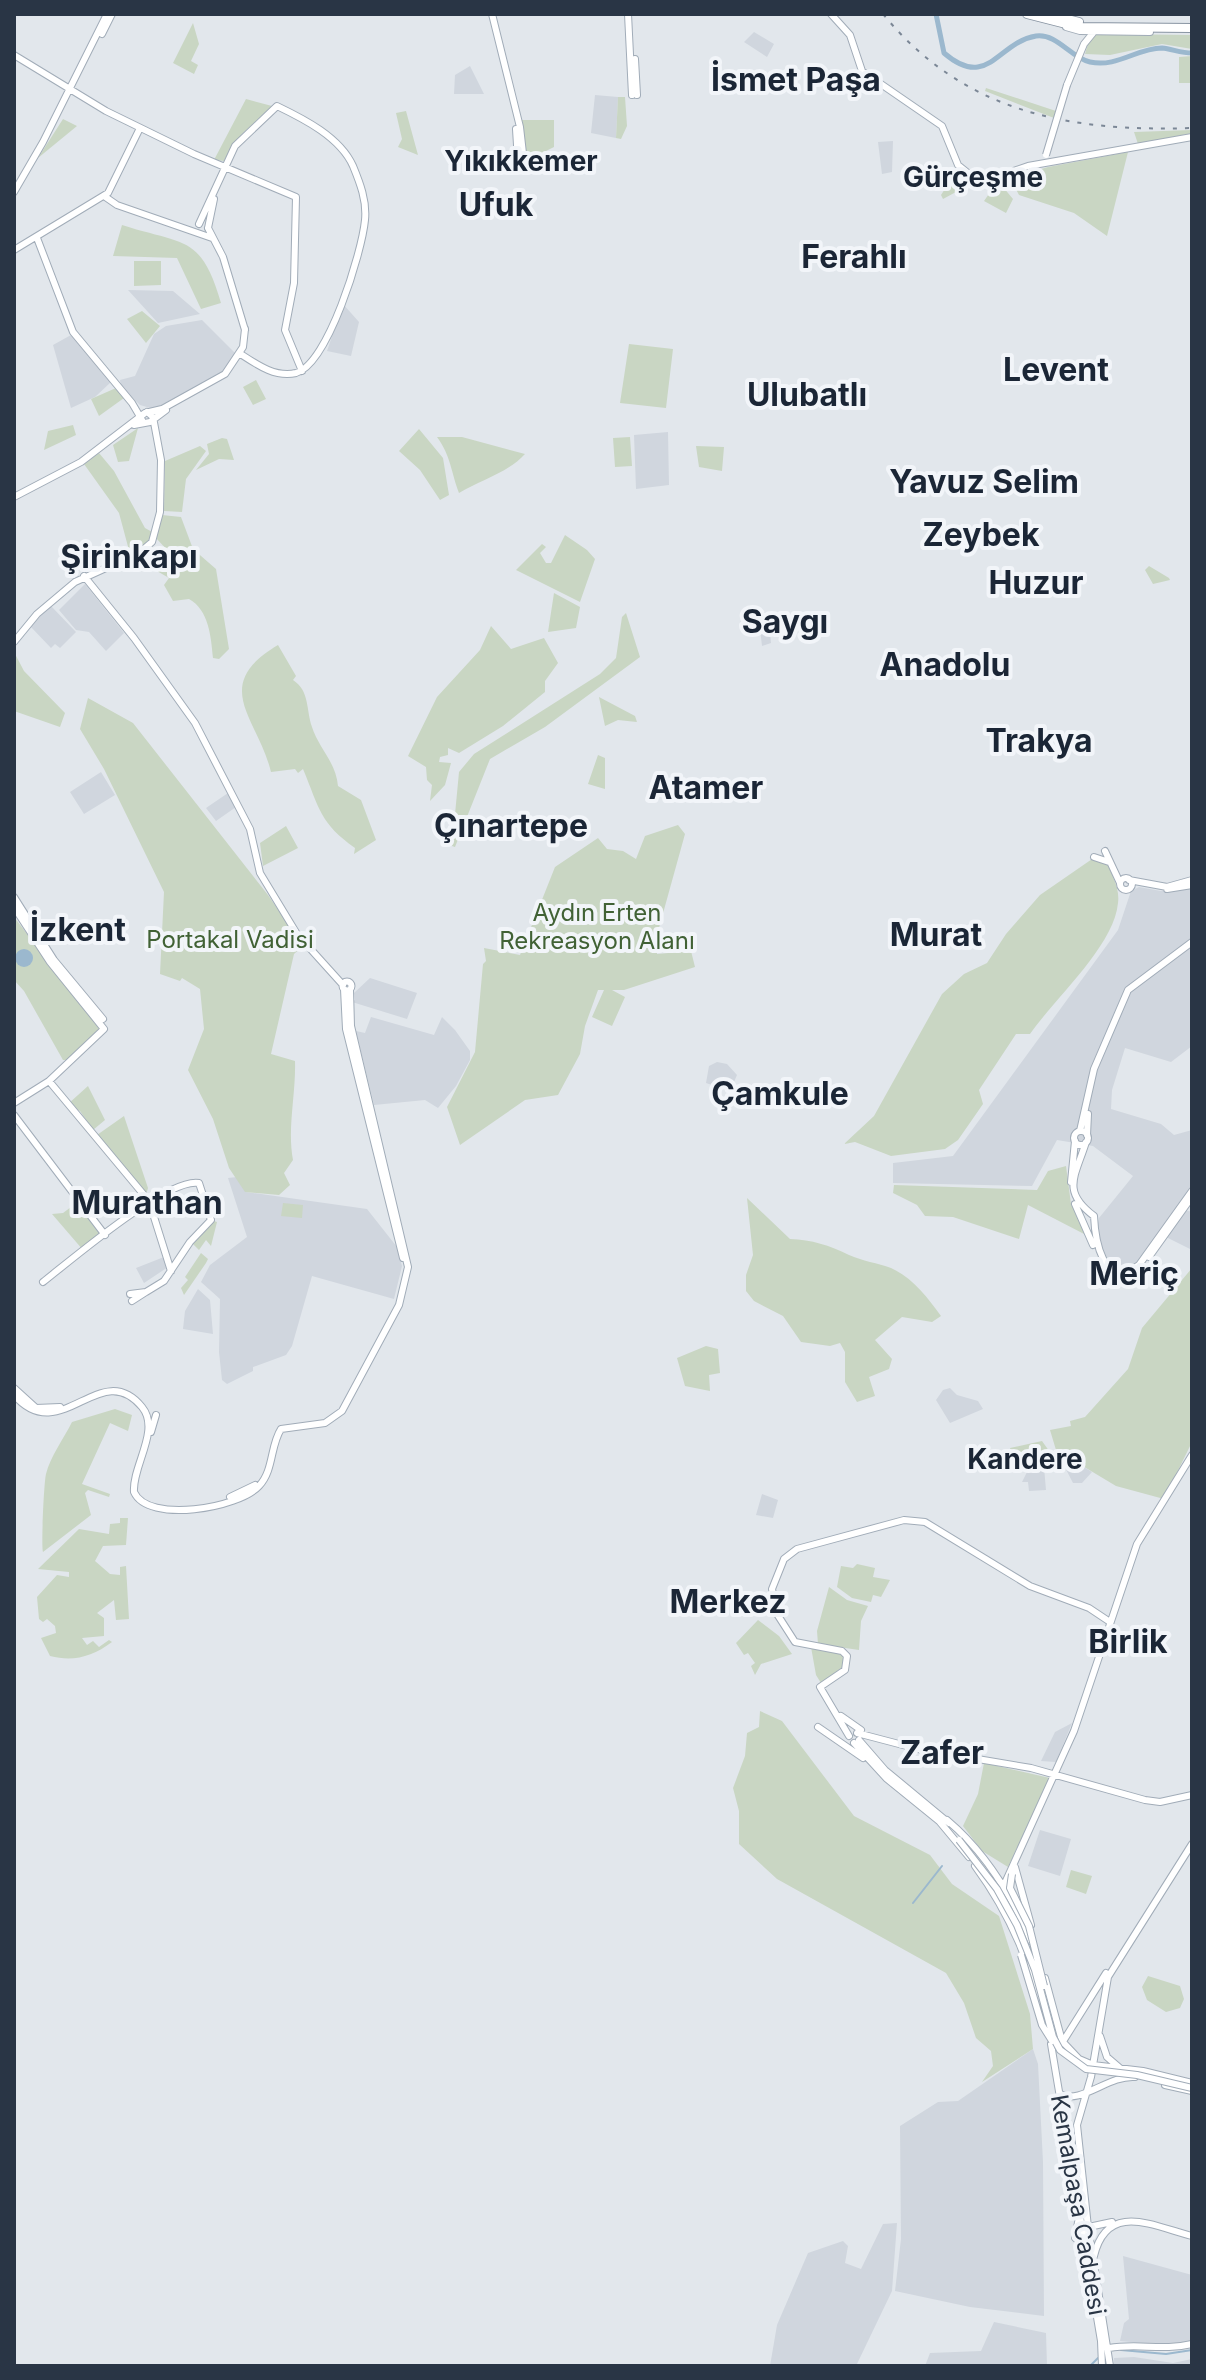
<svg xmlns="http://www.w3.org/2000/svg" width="1206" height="2380" font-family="Inter,sans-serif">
  <rect width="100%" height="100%" fill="#e2e7ec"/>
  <path fill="#d0d6de" d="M 754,32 L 774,44 L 767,57 L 744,42 Z
    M 470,66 L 484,94 L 454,94 L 455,75 Z
    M 595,95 L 618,97 L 616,138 L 591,133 Z
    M 893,141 L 892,172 L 882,174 L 878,142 Z
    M 128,290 L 173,291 L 200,314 L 158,323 Z
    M 343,304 L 359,322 L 351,356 L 327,351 Z
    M 202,320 L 236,354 L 225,371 L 154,409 L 140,405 L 121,387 L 120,380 L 135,376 L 154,334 L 166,326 Z
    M 71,335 L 111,382 L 95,397 L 71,408 L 53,345 Z
    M 668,432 L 669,485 L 636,489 L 634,435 Z
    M 85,584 L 124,633 L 106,651 L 89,632 L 76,630 L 59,610 Z
    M 51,606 L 76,632 L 60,648 L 55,644 L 51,648 L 30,626 Z
    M 758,611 L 768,613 L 771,643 L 762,646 Z
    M 101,772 L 115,795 L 84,814 L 70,792 Z
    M 228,793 L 236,807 L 216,821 L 206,808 Z
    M 1192,886 L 1192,1046 L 1171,1062 L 1125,1048 L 1112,1090 L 1111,1109 L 1161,1124 L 1174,1135 L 1192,1130 L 1192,1188 L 1137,1265 L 1131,1269 L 1115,1268 L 1108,1264 L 1101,1252 L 1097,1230 L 1099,1218 L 1133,1176 L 1093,1146 L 1057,1140 L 1032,1186 L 893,1183 L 893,1163 L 953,1156 L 1118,930 L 1131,891 L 1139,887 L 1161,891 Z
    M 370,978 L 417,993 L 407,1019 L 352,1002 L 355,1000 L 354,993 Z
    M 371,1017 L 434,1035 L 442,1017 L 455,1030 L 470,1051 L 470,1060 L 456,1086 L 438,1108 L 425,1100 L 374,1105 L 356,1031 L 365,1033 Z
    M 717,1062 L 727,1064 L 737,1075 L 730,1091 L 706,1083 L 709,1066 Z
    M 237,1177 L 246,1192 L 367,1209 L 397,1247 L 402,1266 L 394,1299 L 312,1276 L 292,1346 L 286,1355 L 253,1367 L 253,1371 L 227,1384 L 222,1380 L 219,1352 L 220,1299 L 201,1282 L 210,1265 L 247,1237 L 228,1178 Z
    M 1185,1210 L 1192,1212 L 1192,1250 L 1166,1237 Z
    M 164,1257 L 168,1267 L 144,1283 L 136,1268 Z
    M 198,1289 L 210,1300 L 213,1334 L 183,1329 L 185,1311 Z
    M 950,1388 L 957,1395 L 978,1401 L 983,1409 L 950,1423 L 936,1400 L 943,1390 Z
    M 1056,1450 L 1092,1472 L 1082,1483 L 1073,1483 Z
    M 1044,1467 L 1046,1490 L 1029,1491 L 1028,1482 L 1022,1482 L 1028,1470 Z
    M 762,1494 L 778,1500 L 773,1518 L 756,1515 Z
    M 1072,1723 L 1056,1762 L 1041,1761 L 1055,1732 Z
    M 1040,1830 L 1071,1839 L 1060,1876 L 1028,1866 Z
    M 1033,2049 L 1038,2064 L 1043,2162 L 1044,2316 L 970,2307 L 895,2291 L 901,2239 L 900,2126 L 938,2102 L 958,2101 Z
    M 897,2223 L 892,2291 L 856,2366 L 770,2366 L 777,2325 L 808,2253 L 843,2241 L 848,2246 L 845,2263 L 861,2269 L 883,2224 Z
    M 1123,2256 L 1192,2275 L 1192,2342 L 1172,2346 L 1120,2341 L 1124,2323 L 1129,2319 Z
    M 994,2322 L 1046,2333 L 1047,2366 L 925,2366 L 930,2353 L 981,2351 Z
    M 1134,2357 L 1173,2363 L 1192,2359 L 1192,2366 L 1114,2366 L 1114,2358 Z"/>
  <path fill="#c9d6c3" d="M 193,23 L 199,44 L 191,61 L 198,65 L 194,74 L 173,63 Z
    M 1102,34 L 1192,35 L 1192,49 L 1162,44 L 1110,55 L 1085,54 L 1090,36 Z
    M 1192,56 L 1192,83 L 1179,83 L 1179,57 Z
    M 986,88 L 1056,111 L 1054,118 L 985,91 Z
    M 618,97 L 625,97 L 627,126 L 621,139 L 616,138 Z
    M 246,99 L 272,106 L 242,134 L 224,161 L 214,160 Z
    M 406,111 L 418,155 L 398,147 L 402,139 L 396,113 Z
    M 63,119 L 77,126 L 38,158 Z
    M 522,120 L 554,120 L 554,147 L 534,157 L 526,156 Z
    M 1192,130 L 1192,133 L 1138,144 L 1134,132 Z
    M 1128,152 L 1107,236 L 1074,213 L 1019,195 L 1010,178 L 1048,167 Z
    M 958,169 L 969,178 L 956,192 L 943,199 L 941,195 Z
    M 998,181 L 1013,199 L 1006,213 L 984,201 Z
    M 122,225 C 184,245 201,234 221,303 L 201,309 L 177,258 L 113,256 Z
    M 134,261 L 161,261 L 161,285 L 134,286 Z
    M 142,311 L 160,326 L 146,343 L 127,319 Z
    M 629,344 L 673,349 L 666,408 L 620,403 Z
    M 256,380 L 266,399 L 253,405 L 243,387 Z
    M 116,388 L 124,398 L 99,416 L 91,399 Z
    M 73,425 L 76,435 L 44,450 L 48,431 Z
    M 138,428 L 129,461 L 118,462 L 113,445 Z
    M 419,429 L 443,458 L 449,495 L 440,500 L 420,470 L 399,451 Z
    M 437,437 L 462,437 L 525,454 C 509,472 481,480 459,493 C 451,472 451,456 437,437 Z
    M 630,437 L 632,466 L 615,467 L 613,438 Z
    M 222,438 L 227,439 L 234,460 L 219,459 L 196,470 L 209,454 L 207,444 Z
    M 200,446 L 206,451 L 186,479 L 182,512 L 164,511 L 165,461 Z
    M 696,446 L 724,447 L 722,471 L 699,467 Z
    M 99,453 L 114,471 L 145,528 L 154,533 L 143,547 L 130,554 L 119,513 L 84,464 Z
    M 162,515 L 181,517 L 193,549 L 216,569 L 229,649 L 219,659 L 213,658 C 211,637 209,610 189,599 L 173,601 L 164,585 L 169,578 L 150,567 L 153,561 L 146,552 L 152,546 L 161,557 L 168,551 L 156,538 Z
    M 565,535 L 587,550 L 595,559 L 580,602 L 516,570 L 542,544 L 546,547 L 540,553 L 546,563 L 551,563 Z
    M 1149,566 L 1169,578 L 1170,580 L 1153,584 L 1145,570 Z
    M 554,593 L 580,607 L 576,628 L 548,632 Z
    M 626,613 L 640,657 L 545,727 L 490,759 L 455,847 L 452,846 L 459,772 L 474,754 L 600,674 L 616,658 L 622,617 Z
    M 491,626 L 511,649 L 544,638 L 558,663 L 545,681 L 545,692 L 503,726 L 459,753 L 448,748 L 448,755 L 440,757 L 439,762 L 451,763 L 445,785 L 430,801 L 432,785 L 427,780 L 426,767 L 408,756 L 437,697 L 480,650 Z
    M 278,645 L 296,676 L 293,680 C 310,691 306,710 312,727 C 318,747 336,762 338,786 L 361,800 L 376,840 L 354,854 L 355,848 C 320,823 320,810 303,769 L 298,773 L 295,769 L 271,772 C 258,718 209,686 278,645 Z
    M 14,652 L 24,671 L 65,713 L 60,727 L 14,711 Z
    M 599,697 L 635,716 L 637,722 L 618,720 L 605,726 Z
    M 88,698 L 133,723 L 268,895 L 303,946 L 294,954 L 271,1054 L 295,1061 C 296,1095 287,1128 293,1160 L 284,1173 L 290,1185 L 279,1195 L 245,1192 L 229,1168 L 213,1119 L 188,1070 L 204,1029 L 200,989 L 182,978 L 180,981 L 160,974 L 164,892 L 104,769 L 80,729 Z
    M 598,755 L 605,758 L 605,789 L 588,784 Z
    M 678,825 L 685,834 L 657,935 L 657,954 L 691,951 L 695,967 L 624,990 L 612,990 L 625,997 L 612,1026 L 592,1017 L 604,990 L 598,990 L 585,1026 L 580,1054 L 558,1095 L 525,1100 L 460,1145 L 447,1107 L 475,1052 L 483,964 L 486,961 L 484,948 L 520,955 L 555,867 L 598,838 L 607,849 L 623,851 L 636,859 L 645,836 Z
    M 286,826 L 298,848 L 263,866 L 260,843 Z
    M 1095,857 L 1106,861 C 1112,875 1120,888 1118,903 C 1114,946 1055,998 1030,1034 L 1016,1034 L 979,1090 L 983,1104 L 958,1140 L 945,1149 L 891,1156 L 855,1142 L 844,1144 L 874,1116 L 942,994 L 964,974 L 987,963 L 1006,934 L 1040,895 Z
    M 14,917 L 101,1029 L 67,1060 L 63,1060 L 24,991 L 14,980 Z
    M 88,1086 L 105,1120 L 93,1130 L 80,1111 L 68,1104 Z
    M 124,1116 L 148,1188 L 146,1195 L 97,1135 Z
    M 1066,1166 L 1071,1204 L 1086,1235 L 1028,1205 L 1019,1239 L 953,1217 L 925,1216 L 917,1205 L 893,1193 L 894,1185 L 1037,1190 L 1048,1171 Z
    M 747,1198 L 790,1239 C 812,1240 829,1245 849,1255 C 862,1261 878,1263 891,1268 C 913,1278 927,1297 941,1316 L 932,1322 L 902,1317 L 875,1340 L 892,1359 L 889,1369 L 869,1377 L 875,1396 L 857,1402 L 845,1382 L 845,1352 L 840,1343 L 830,1346 L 801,1342 L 783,1316 L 754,1301 L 746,1291 L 746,1275 L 753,1255 Z
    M 79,1201 L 104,1234 L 83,1250 L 52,1214 L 63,1213 Z
    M 283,1203 L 303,1205 L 302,1218 L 281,1216 Z
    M 214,1221 L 217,1222 L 211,1246 L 206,1240 L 199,1250 L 192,1243 Z
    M 201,1253 L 208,1259 L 206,1263 L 184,1295 L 181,1288 L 188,1280 L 185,1277 Z
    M 1192,1268 L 1192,1442 L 1164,1499 L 1116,1486 L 1056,1450 L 1050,1430 L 1071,1426 L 1070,1421 L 1085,1417 L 1128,1369 L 1142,1328 Z
    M 706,1346 L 718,1349 L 720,1373 L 709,1375 L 710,1391 L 685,1386 L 677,1358 Z
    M 115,1409 L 132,1415 L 128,1431 L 110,1423 L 82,1484 L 110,1494 L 109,1497 L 88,1490 L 85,1493 L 91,1515 L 43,1552 C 41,1546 44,1482 46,1474 C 50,1457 64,1438 72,1422 Z
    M 1042,1441 L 1057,1462 L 1017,1469 L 1010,1448 Z
    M 120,1518 L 128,1518 L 126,1545 L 103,1546 L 95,1561 L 110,1574 L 120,1575 L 120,1567 L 126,1566 L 129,1619 L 116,1620 L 114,1600 L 97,1613 L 104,1618 L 104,1636 L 82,1638 L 87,1645 L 93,1641 L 99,1647 L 109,1640 L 112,1642 C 92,1657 73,1662 50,1656 L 41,1638 L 56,1633 L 55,1626 L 47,1619 L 43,1622 L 39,1619 L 37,1597 L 57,1575 L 69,1577 L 69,1572 L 38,1569 L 79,1529 L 109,1534 L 110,1524 L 120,1523 Z
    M 857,1564 L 875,1568 L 873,1577 L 890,1580 L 881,1597 L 873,1595 L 871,1602 L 852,1598 L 837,1587 L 841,1566 L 853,1568 Z
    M 829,1587 L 847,1600 L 868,1606 L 861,1621 L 859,1650 L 818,1644 L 817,1631 Z
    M 758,1620 L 779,1636 L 792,1654 L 761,1664 L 755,1675 L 751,1666 L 755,1663 L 748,1653 L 744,1655 L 736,1643 Z
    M 811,1647 L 844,1655 L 844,1666 L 821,1683 L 816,1675 Z
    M 760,1711 L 782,1721 L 854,1816 L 930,1855 L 952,1884 L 999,1916 L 1030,2014 L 1033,2049 L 982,2082 L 993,2066 L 991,2051 L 976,2038 L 964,2003 L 946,1973 L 777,1879 L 739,1844 L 739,1811 L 733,1788 L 745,1756 L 747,1733 L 759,1727 Z
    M 984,1763 L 1050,1778 L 1008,1867 L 982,1851 L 963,1826 L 978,1794 Z
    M 1071,1870 L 1092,1876 L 1086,1894 L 1066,1887 Z
    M 1148,1976 L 1180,1986 L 1184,1999 L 1180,2008 L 1166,2012 L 1147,2000 L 1142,1987 Z"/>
  <path fill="#9bb8ce" d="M15 958a9 9 0 1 1 18 0a9 9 0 1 1-18 0Z"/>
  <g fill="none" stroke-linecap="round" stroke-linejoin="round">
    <path stroke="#9bb8ce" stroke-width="2" d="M 913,1903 L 942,1866
      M 1121,2350 L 1166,2354 L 1192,2350
      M 1090,2366 L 1098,2358"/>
    <path stroke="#9bb8ce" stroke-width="5" d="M 936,14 L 944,53 C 988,91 998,42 1036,36 C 1057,33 1071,58 1090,62 C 1117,68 1137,48 1162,48 C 1172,49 1181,53 1192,53"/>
    <defs>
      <path id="major" d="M 492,14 L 520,127 L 524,162 L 518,161
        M 628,14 L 632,95
        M 831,14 L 850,35 L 862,71 L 942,126 L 958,165 L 973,177 L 999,176 L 1028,166 L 1192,137
        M 1066,27 L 1080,31 L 1150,32
        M 102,34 L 112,14
        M 14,55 L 106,111 L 194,154 L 296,197 L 294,283 L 285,330 L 302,371
        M 635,59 L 637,95
        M 1067,85 L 1084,44 L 1093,33
        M 516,129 L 518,161
        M 14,192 L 43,142 L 107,14
        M 104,196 L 117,205 L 212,238
        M 199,224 L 235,146 L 277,106 C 304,119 340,137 353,166 C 360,183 367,201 365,220 C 362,252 328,364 296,373 C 275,378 256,364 239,353
        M 208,228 L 223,257 L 245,330
        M 208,228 L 214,199
        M 37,238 L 73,332 L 132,403 L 142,420
        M 14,250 L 108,193 L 140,128
        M 134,425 L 150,422 L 166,410
        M 14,497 L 81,462 L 145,413 L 162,409 L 225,374 L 243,347 L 245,329
        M 84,576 L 134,638 L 195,723 L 250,829 L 260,873 L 297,934 L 343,985
        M 14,642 L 37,614 L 75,582 L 139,553 L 152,542 L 160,512 L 161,460 L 153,417 L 147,412
        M 1105,851 L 1120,883
        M 1094,857 L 1109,862
        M1120 884a6 6 0 1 1 12 0a6 6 0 1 1-12 0Z
        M 1129,880 L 1167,887 L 1192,880
        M 1167,889 L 1192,885
        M 14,897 L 54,960 L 103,1019
        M 14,907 L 50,962 L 104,1029 L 49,1081 L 14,1103
        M342.5 986a4.5 4.5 0 1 1 9 0a4.5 4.5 0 1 1-9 0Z
        M 344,989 L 346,1029 L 403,1258
        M 49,1081 L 149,1201 L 171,1271
        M 14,1115 L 105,1235
        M 1080,1131 L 1094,1069 L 1128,990 L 1192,942
        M1074 1138a7 7 0 1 1 14 0a7 7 0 1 1-14 0Z
        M 1087,1135 L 1088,1114
        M 1086,1142 C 1075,1177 1061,1191 1094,1216 C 1095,1238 1102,1291 1139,1265 L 1192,1191
        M 1071,1182 L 1075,1141
        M 1075,1204 L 1093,1245
        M 1149,1257 L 1189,1201
        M 43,1282 C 70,1261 168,1177 199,1183 L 211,1220 L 190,1242 L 164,1281 L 146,1292
        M 130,1294 L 146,1292 L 132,1301
        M 14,1388 L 36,1408 L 60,1407
        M 14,1395 C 61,1449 100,1356 142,1407 C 161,1430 132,1466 134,1492 C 148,1524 239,1508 259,1486 C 274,1470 270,1446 281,1429 L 325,1423 L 342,1411 L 399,1305 L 408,1267 L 351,1026 L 350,990
        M 151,1432 L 156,1415
        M 230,1497 L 255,1485
        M 841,1716 L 861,1730
        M 818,1727 L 863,1758
        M 857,1733 L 918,1749 L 1031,1768 L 1145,1800 L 1160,1802 L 1192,1795
        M 849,1736 L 820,1687 L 845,1670 L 847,1656 L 842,1651 L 795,1642 L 777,1614 L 772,1589 L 784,1559 L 797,1549 L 904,1520 L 925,1522 L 1030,1586 L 1089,1608 L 1110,1622
        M 859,1740 L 885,1770 L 949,1823
        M 854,1743 L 887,1779 L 940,1822
        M 947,1820 C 985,1852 1012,1896 1031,1941
        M 939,1821 L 969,1857
        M 975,1866 C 1011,1915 1032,1967 1046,2026
        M 1015,1867 L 1031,1925
        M 1000,1903 L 1000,1894 L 1074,1731 L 1137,1544 L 1192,1455
        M 1045,1978 L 1062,2041 L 1079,2059 L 1093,2065 L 1143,2071 L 1192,2083
        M 1100,2036 L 1107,2057 L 1121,2069
        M 1062,2043 L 1106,1973
        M 1051,2044 L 1101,2341 L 1102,2366
        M 1165,2085 L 1192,2091
        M 1060,2094 C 1081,2105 1108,2075 1135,2077
        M 1079,2217 L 1075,2238 L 1086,2247
        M 1084,2228 L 1112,2222
        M 1094,2256 C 1107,2201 1153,2226 1192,2236
        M 1109,2348 C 1138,2343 1162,2351 1192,2344
        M 1110,2366 L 1088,2227 L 1077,2125 L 1091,2077 L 1108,1977 L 1192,1844"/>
      <path id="highway" d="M 1027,14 L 1078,27 L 1192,28
        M 1047,14 L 1079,22"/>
    </defs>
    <use href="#major" stroke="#a1acb8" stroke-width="8"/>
    <use href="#highway" stroke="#8995a3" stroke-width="10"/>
    <use href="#major" stroke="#fff" stroke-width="6"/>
    <use href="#highway" stroke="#fff" stroke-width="8"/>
    <path stroke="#7b8796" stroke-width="2" stroke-dasharray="4 8" stroke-linecap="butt" d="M 883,14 C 964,113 1070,132 1192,128"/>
    <defs>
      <path id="major-bridge" d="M 1046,155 L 1067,85
        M 959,1840 L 997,1889 L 1017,1925 L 1035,1970 L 1053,2037 L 1060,2050 L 1086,2069 L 1137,2075 L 1192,2088
        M 1012,1874 L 1010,1888 L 1029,1926 L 1044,1986
        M 1021,1955 L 1042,2025 L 1052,2041"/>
    </defs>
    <use href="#major-bridge" stroke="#a1acb8" stroke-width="8" stroke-linecap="butt"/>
    <use href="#major-bridge" stroke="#fff" stroke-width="6"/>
  </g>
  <g text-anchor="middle" stroke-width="8" stroke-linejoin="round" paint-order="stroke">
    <g font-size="24" fill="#416235" stroke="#f2f5f9">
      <text x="597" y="921">Aydın Erten<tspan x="597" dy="28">Rekreasyon Alanı</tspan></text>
      <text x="230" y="948">Portakal Vadisi</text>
    </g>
    <g font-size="24" fill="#293545" stroke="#f2f5f9">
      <text transform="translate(1078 2205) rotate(80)" y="8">Kemalpaşa Caddesi</text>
    </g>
    <g font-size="28" font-weight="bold" fill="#1b2636" stroke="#f2f5f9">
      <text x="521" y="171">Yıkıkkemer</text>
      <text x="973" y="187">Gürçeşme</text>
      <text x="1025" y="1469">Kandere</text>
    </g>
    <g font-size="32" font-weight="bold" fill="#1b2636" stroke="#f2f5f9">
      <text x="796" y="91">İsmet Paşa</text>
      <text x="496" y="216">Ufuk</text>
      <text x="854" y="268">Ferahlı</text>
      <text x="1056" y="381">Levent</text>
      <text x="807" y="406">Ulubatlı</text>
      <text x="984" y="493">Yavuz Selim</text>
      <text x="981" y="546">Zeybek</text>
      <text x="129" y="568">Şirinkapı</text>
      <text x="1036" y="594">Huzur</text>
      <text x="785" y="633">Saygı</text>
      <text x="945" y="676">Anadolu</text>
      <text x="1039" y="752">Trakya</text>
      <text x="706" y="799">Atamer</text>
      <text x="511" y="837">Çınartepe</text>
      <text x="78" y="941">İzkent</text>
      <text x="936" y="946">Murat</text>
      <text x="780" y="1105">Çamkule</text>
      <text x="147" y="1214">Murathan</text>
      <text x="1134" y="1285">Meriç</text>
      <text x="728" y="1613">Merkez</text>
      <text x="1128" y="1653">Birlik</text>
      <text x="942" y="1764">Zafer</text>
    </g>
  </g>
  <rect width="1206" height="2380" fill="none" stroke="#293545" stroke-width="32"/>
</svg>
